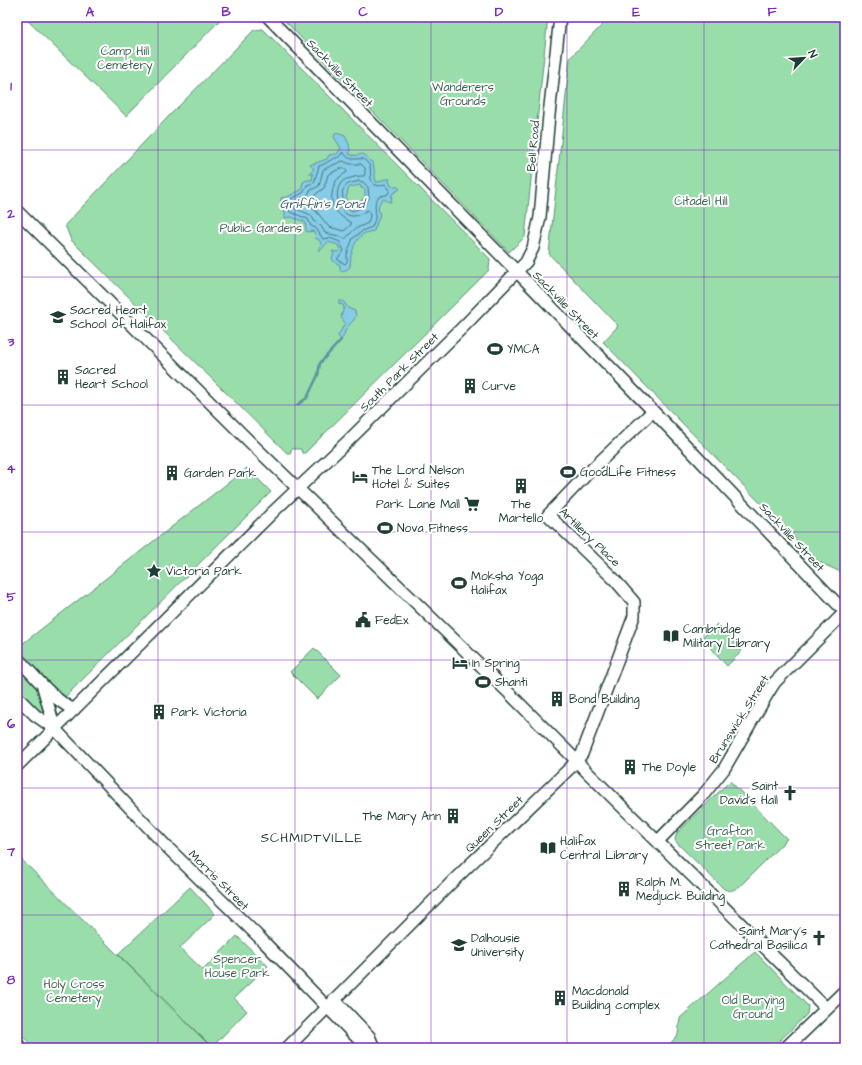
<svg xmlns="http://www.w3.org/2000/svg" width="862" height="1065" font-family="'Architects Daughter',sans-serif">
  <rect width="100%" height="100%" fill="#fff"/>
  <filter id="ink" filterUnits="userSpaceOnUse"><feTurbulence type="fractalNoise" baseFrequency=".025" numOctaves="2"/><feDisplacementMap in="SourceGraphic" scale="8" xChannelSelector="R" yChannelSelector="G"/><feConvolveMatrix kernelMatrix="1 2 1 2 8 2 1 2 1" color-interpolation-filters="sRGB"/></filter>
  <g filter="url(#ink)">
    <path fill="#99deaa" stroke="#5c8e6f" d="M 24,17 L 223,17 L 126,116 Z
      M 281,17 L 548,17 L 525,237 L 509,252 Z
      M 610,17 L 845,17 L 845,574 L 823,564 L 814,558 L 603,342 L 618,326 L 549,254 L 570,58 Z
      M 263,29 L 490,259 L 489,270 L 305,453 L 302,453 L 301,449 L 291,449 L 291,453 L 287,453 L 71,240 L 65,225 L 170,115 L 254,30 Z
      M 247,468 L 271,492 L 64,698 L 57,692 L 17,650 L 17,648 Z
      M 717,624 L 742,651 L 727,666 L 702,638 Z
      M 314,648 L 341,675 L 317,699 L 290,672 Z
      M 17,666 L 37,688 L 44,715 L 17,689 Z
      M 730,781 L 787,839 L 740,886 C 734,890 731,892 724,889 L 676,842 L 675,839 L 677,833 Z
      M 17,855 L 212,1048 L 34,1048 L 17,1030 Z
      M 190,887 L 215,914 L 180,948 L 203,970 L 237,936 L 268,966 L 234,998 L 247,1011 L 212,1047 L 118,954 Z
      M 755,952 L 808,1006 L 807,1014 L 772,1048 L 666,1048 L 678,1035 L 680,1018 Z"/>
    <path fill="#86cbe7" stroke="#5d929f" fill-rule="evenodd" d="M 337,133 L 345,136 L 349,144 L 349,147 L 350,149 L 349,154 C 361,159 361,147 371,162 L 373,162 L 376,182 L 379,182 L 384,179 L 390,179 L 389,181 L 391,186 L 398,187 L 400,189 L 392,194 L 391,202 L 389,202 L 384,199 C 378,202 377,209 380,214 L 374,231 C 360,232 354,242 352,254 L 351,255 L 350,267 L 346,270 L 340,271 L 340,265 L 334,262 L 332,258 L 334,254 L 332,251 L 336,252 L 340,251 L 338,245 L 328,242 L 319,252 L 321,243 L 318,239 L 314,238 L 316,236 L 313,231 L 308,232 L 306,231 L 305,222 L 291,217 L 285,218 L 285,212 L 281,202 L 281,198 L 287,197 L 301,190 L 303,182 L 307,180 L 312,180 L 313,174 L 309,174 L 314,169 L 310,165 L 327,159 L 329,155 L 337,154 L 341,148 L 334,137 L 335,134 ZM 360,185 L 361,188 L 365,189 L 365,197 L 361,201 L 360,204 L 352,207 L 346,199 L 348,190 L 350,187 Z
      M 339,301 L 343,301 L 348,308 L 355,311 C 358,320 351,321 347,328 C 344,332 344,337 341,340 L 338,336 L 345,323 L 341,317 L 344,307 L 343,305 L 339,304 Z"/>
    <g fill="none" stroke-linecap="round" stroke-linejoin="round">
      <path stroke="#48767c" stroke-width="1" d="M 342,153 L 344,153 C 349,162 356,158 364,159 L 370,166 L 371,179 L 373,184 L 379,186 L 385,184 L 390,190 L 387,195 C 370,196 377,207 375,217 C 375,220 373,224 372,227 L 364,230 L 353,238 L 347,254 L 347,262 L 345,264 L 337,259 L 344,251 L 340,242 L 330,238 L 323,239 L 316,228 L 311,226 L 308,219 L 290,212 L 286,203 L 287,201 L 303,193 L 307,185 L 314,183 L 319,166 C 324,165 327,162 331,160 C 336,157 339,159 342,153 Z
        M 343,161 L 350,164 L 361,164 L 365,168 L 365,174 L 364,176 C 360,176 358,176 354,177 C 350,179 346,178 343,181 C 332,190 338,216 353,216 C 358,216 363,213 367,210 L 369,211 L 370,216 L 368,223 L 355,229 L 345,239 L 339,236 L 325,233 L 321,226 L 315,222 L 311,215 L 294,208 L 292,205 L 306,197 L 311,190 L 319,186 L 323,170 Z
        M 342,168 L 346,169 L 347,172 C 336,179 334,181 332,194 C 330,209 340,216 351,223 L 351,225 L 344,231 L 329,227 L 316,211 L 307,205 L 315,195 L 324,188 L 328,175 Z
        M 359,181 L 363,182 L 368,187 L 369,198 L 363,207 L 352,211 C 344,207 338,191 347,185 C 350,182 355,183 359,181 Z"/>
      <path stroke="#5d929f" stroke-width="2.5" d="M 297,405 L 307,398 L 318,375 L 320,363 L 341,340"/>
      <defs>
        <path id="tertiary" d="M 268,17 L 653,411 L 845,612
          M 17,211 L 255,447 L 508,692 L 570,754 L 584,769 L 826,1008
          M 17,658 C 35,676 51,698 74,710
          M 43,687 L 55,729
          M 17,697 L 35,715 L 55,729 L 167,847 L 261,939 L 367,1048
          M 17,766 L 274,511 L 348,441 L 466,324 L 526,262 L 533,248 L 540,217 L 549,115 L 560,17
          M 658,841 L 704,794 L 724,769 L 768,693 L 775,682 L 845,612
          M 334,999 L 369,1036 L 374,1048
          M 287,1048 L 455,879 L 570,768 L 582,754 L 634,616 L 634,602 L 614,579 L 548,515 L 590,471 L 653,411"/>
        <path id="secondary" d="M 17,1044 L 20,1048
          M 786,1048 L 845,991"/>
      </defs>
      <use href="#tertiary" stroke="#1f3d34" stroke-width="14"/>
      <use href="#secondary" stroke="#1f3d34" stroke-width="15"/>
      <use href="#tertiary" stroke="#fff" stroke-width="11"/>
      <use href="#secondary" stroke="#fff" stroke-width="12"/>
    </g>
  </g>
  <path fill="none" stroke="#7b2cbf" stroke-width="1" stroke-opacity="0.55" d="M 158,17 L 158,1048M 295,17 L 295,1048M 431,17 L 431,1048M 567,17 L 567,1048M 704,17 L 704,1048M 17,150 L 845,150M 17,277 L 845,277M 17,405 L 845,405M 17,532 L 845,532M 17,660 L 845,660M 17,788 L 845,788M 17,915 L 845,915"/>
  <defs>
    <symbol id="school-bare" viewBox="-9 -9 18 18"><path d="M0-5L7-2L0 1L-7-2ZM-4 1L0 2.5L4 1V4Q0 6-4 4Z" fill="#1f3d34" stroke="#fff" stroke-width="2.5" paint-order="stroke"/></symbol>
    <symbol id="stadium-bare" viewBox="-9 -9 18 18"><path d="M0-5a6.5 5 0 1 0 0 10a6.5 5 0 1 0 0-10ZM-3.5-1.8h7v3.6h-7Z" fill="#1f3d34" stroke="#fff" stroke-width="2.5" paint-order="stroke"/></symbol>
    <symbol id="building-bare" viewBox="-9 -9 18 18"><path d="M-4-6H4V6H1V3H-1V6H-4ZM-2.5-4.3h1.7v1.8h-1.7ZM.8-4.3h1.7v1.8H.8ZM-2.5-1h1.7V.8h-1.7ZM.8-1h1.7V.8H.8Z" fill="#1f3d34" stroke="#fff" stroke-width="2.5" paint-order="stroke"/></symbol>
    <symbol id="hotel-bare" viewBox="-9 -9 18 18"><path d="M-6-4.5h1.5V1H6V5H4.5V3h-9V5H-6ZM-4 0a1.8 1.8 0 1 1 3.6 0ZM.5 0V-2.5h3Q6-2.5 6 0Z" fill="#1f3d34" stroke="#fff" stroke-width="2.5" paint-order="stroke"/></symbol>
    <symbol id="supermarket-bare" viewBox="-9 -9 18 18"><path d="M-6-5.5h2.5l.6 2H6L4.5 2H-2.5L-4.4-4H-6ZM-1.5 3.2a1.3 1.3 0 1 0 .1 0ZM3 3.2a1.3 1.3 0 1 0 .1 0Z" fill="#1f3d34" stroke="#fff" stroke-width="2.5" paint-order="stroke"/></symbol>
    <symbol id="sight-bare" viewBox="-9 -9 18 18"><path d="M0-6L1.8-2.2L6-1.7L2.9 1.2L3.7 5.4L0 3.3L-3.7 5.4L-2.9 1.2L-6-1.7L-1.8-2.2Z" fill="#1f3d34" stroke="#fff" stroke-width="2.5" paint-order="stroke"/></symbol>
    <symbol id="civic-bare" viewBox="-9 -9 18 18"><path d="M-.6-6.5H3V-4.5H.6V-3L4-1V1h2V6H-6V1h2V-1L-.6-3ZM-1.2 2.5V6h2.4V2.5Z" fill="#1f3d34" stroke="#fff" stroke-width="2.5" paint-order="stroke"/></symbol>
    <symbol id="library-bare" viewBox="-9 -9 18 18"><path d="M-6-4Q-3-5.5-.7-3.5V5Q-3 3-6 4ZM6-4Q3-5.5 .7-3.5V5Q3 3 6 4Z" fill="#1f3d34" stroke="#fff" stroke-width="2.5" paint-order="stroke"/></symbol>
    <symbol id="church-bare" viewBox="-9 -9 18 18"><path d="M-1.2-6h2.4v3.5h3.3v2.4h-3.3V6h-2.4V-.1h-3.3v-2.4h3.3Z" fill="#1f3d34" stroke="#fff" stroke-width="2.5" paint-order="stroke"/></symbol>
    <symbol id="university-bare" viewBox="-9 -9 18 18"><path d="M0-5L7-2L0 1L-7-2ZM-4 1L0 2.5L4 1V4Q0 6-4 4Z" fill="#1f3d34" stroke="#fff" stroke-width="2.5" paint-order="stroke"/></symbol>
  </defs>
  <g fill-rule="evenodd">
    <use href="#school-bare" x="47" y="306" width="22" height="22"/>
    <use href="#stadium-bare" x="484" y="338" width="22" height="22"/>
    <use href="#building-bare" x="52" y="366" width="22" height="22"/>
    <use href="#building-bare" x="459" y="375" width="22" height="22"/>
    <use href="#stadium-bare" x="557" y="461" width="22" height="22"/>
    <use href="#building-bare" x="161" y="462" width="22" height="22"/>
    <use href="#hotel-bare" x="349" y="466" width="22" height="22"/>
    <use href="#building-bare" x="510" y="475" width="22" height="22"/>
    <use href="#supermarket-bare" x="461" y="493" width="22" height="22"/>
    <use href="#stadium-bare" x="374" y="517" width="22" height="22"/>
    <use href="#sight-bare" x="143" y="560" width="22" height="22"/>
    <use href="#stadium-bare" x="448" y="572" width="22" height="22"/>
    <use href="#civic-bare" x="352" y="609" width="22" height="22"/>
    <use href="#library-bare" x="660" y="625" width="22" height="22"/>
    <use href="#hotel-bare" x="449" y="652" width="22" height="22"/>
    <use href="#stadium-bare" x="472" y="671" width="22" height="22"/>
    <use href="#building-bare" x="546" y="688" width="22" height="22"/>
    <use href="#building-bare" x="148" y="701" width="22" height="22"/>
    <use href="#building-bare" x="619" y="756" width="22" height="22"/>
    <use href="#church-bare" x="779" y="782" width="22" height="22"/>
    <use href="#building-bare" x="442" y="805" width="22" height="22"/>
    <use href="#library-bare" x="537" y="837" width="22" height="22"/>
    <use href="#building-bare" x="613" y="878" width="22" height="22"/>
    <use href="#church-bare" x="808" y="927" width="22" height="22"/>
    <use href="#university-bare" x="448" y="934" width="22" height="22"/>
    <use href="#building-bare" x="549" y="987" width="22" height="22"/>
  </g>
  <g text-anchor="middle" stroke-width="4" stroke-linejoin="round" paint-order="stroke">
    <g font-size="12" fill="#3e6552" stroke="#fff">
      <text x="125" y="55">Camp Hill<tspan x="125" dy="14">Cemetery</tspan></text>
      <text x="463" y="91">Wanderers<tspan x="463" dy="14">Grounds</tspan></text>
      <text x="701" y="205">Citadel Hill</text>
      <text x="261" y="232">Public Gardens</text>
      <text x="730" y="835">Grafton<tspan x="730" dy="14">Street Park</tspan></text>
      <text x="237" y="963">Spencer<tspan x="237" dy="14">House Park</tspan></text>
      <text x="74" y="988">Holy Cross<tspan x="74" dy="14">Cemetery</tspan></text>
      <text x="753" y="1004">Old Burying<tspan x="753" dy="14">Ground</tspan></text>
    </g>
    <g font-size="12" fill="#1f3d34" stroke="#fff">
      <text transform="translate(340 73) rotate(46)" y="4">Sackville Street</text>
      <text transform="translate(533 146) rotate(-85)" y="4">Bell Road</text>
      <text transform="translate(566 305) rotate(46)" y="4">Sackville Street</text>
      <text transform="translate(399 372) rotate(-45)" y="4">South Park Street</text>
      <text transform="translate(590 537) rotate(44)" y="4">Artillery Place</text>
      <text transform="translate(792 537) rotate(47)" y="4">Sackville Street</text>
      <text transform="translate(739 719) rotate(-58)" y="4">Brunswick Street</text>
      <text transform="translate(494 824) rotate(-44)" y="4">Queen Street</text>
      <text transform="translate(219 880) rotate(45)" y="4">Morris Street</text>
    </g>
    <g font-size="12" fill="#1f3d34" stroke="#fff" text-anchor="start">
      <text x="70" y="314">Sacred Heart<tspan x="70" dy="14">School of Halifax</tspan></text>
      <text x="507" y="353">YMCA</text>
      <text x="75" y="374">Sacred<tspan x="75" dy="14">Heart School</tspan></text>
      <text x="482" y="390">Curve</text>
      <text x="372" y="474">The Lord Nelson<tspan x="372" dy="14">Hotel &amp; Suites</tspan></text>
      <text x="580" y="476">GoodLife Fitness</text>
      <text x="184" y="477">Garden Park</text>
      <text x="460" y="508" text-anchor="end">Park Lane Mall</text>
      <text x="521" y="508" text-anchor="middle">The<tspan x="521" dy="14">Martello</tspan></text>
      <text x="397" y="532">Nova Fitness</text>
      <text x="166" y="575">Victoria Park</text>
      <text x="471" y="580">Moksha Yoga<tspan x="471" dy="14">Halifax</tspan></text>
      <text x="375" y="624">FedEx</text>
      <text x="683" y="633">Cambridge<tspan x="683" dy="14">Military Library</tspan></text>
      <text x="472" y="667">In Spring</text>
      <text x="495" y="686">Shanti</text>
      <text x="569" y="703">Bond Building</text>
      <text x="171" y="716">Park Victoria</text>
      <text x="642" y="771">The Doyle</text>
      <text x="778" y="790" text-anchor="end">Saint<tspan x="778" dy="14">David's Hall</tspan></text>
      <text x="441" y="820" text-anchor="end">The Mary Ann</text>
      <text x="560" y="845">Halifax<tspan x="560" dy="14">Central Library</tspan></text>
      <text x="636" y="886">Ralph M.<tspan x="636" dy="14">Medjuck Building</tspan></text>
      <text x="807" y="935" text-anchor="end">Saint Mary's<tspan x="807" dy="14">Cathedral Basilica</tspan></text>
      <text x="471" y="942">Dalhousie<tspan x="471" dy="14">University</tspan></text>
      <text x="572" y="995">Macdonald<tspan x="572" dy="14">Building complex</tspan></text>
    </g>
    <g font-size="13" font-style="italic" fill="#396061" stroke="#fff">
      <text x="322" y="208">Griffin's Pond</text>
    </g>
    <g font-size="13" letter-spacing="1" fill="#1f3d34" stroke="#fff">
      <text x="312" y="842">SCHMIDTVILLE</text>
    </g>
  </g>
  <rect width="862" height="1065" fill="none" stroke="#fff" stroke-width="44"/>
  <g transform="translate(804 58) rotate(65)" stroke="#ffffff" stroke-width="3" paint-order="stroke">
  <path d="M0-3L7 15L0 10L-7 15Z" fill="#1f3d34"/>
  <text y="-6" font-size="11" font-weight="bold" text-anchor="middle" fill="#1f3d34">N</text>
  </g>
  <rect x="22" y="22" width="818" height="1021" fill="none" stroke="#7b2cbf" stroke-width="1.5"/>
  <g font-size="13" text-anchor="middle" font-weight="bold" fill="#7b2cbf">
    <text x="90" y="16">A</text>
    <text x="226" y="16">B</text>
    <text x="363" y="16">C</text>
    <text x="499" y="16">D</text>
    <text x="636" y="16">E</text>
    <text x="772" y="16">F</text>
    <text x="11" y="90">1</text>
    <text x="11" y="218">2</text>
    <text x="11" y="346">3</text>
    <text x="11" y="473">4</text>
    <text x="11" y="601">5</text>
    <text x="11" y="728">6</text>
    <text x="11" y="856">7</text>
    <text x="11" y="984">8</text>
  </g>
</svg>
